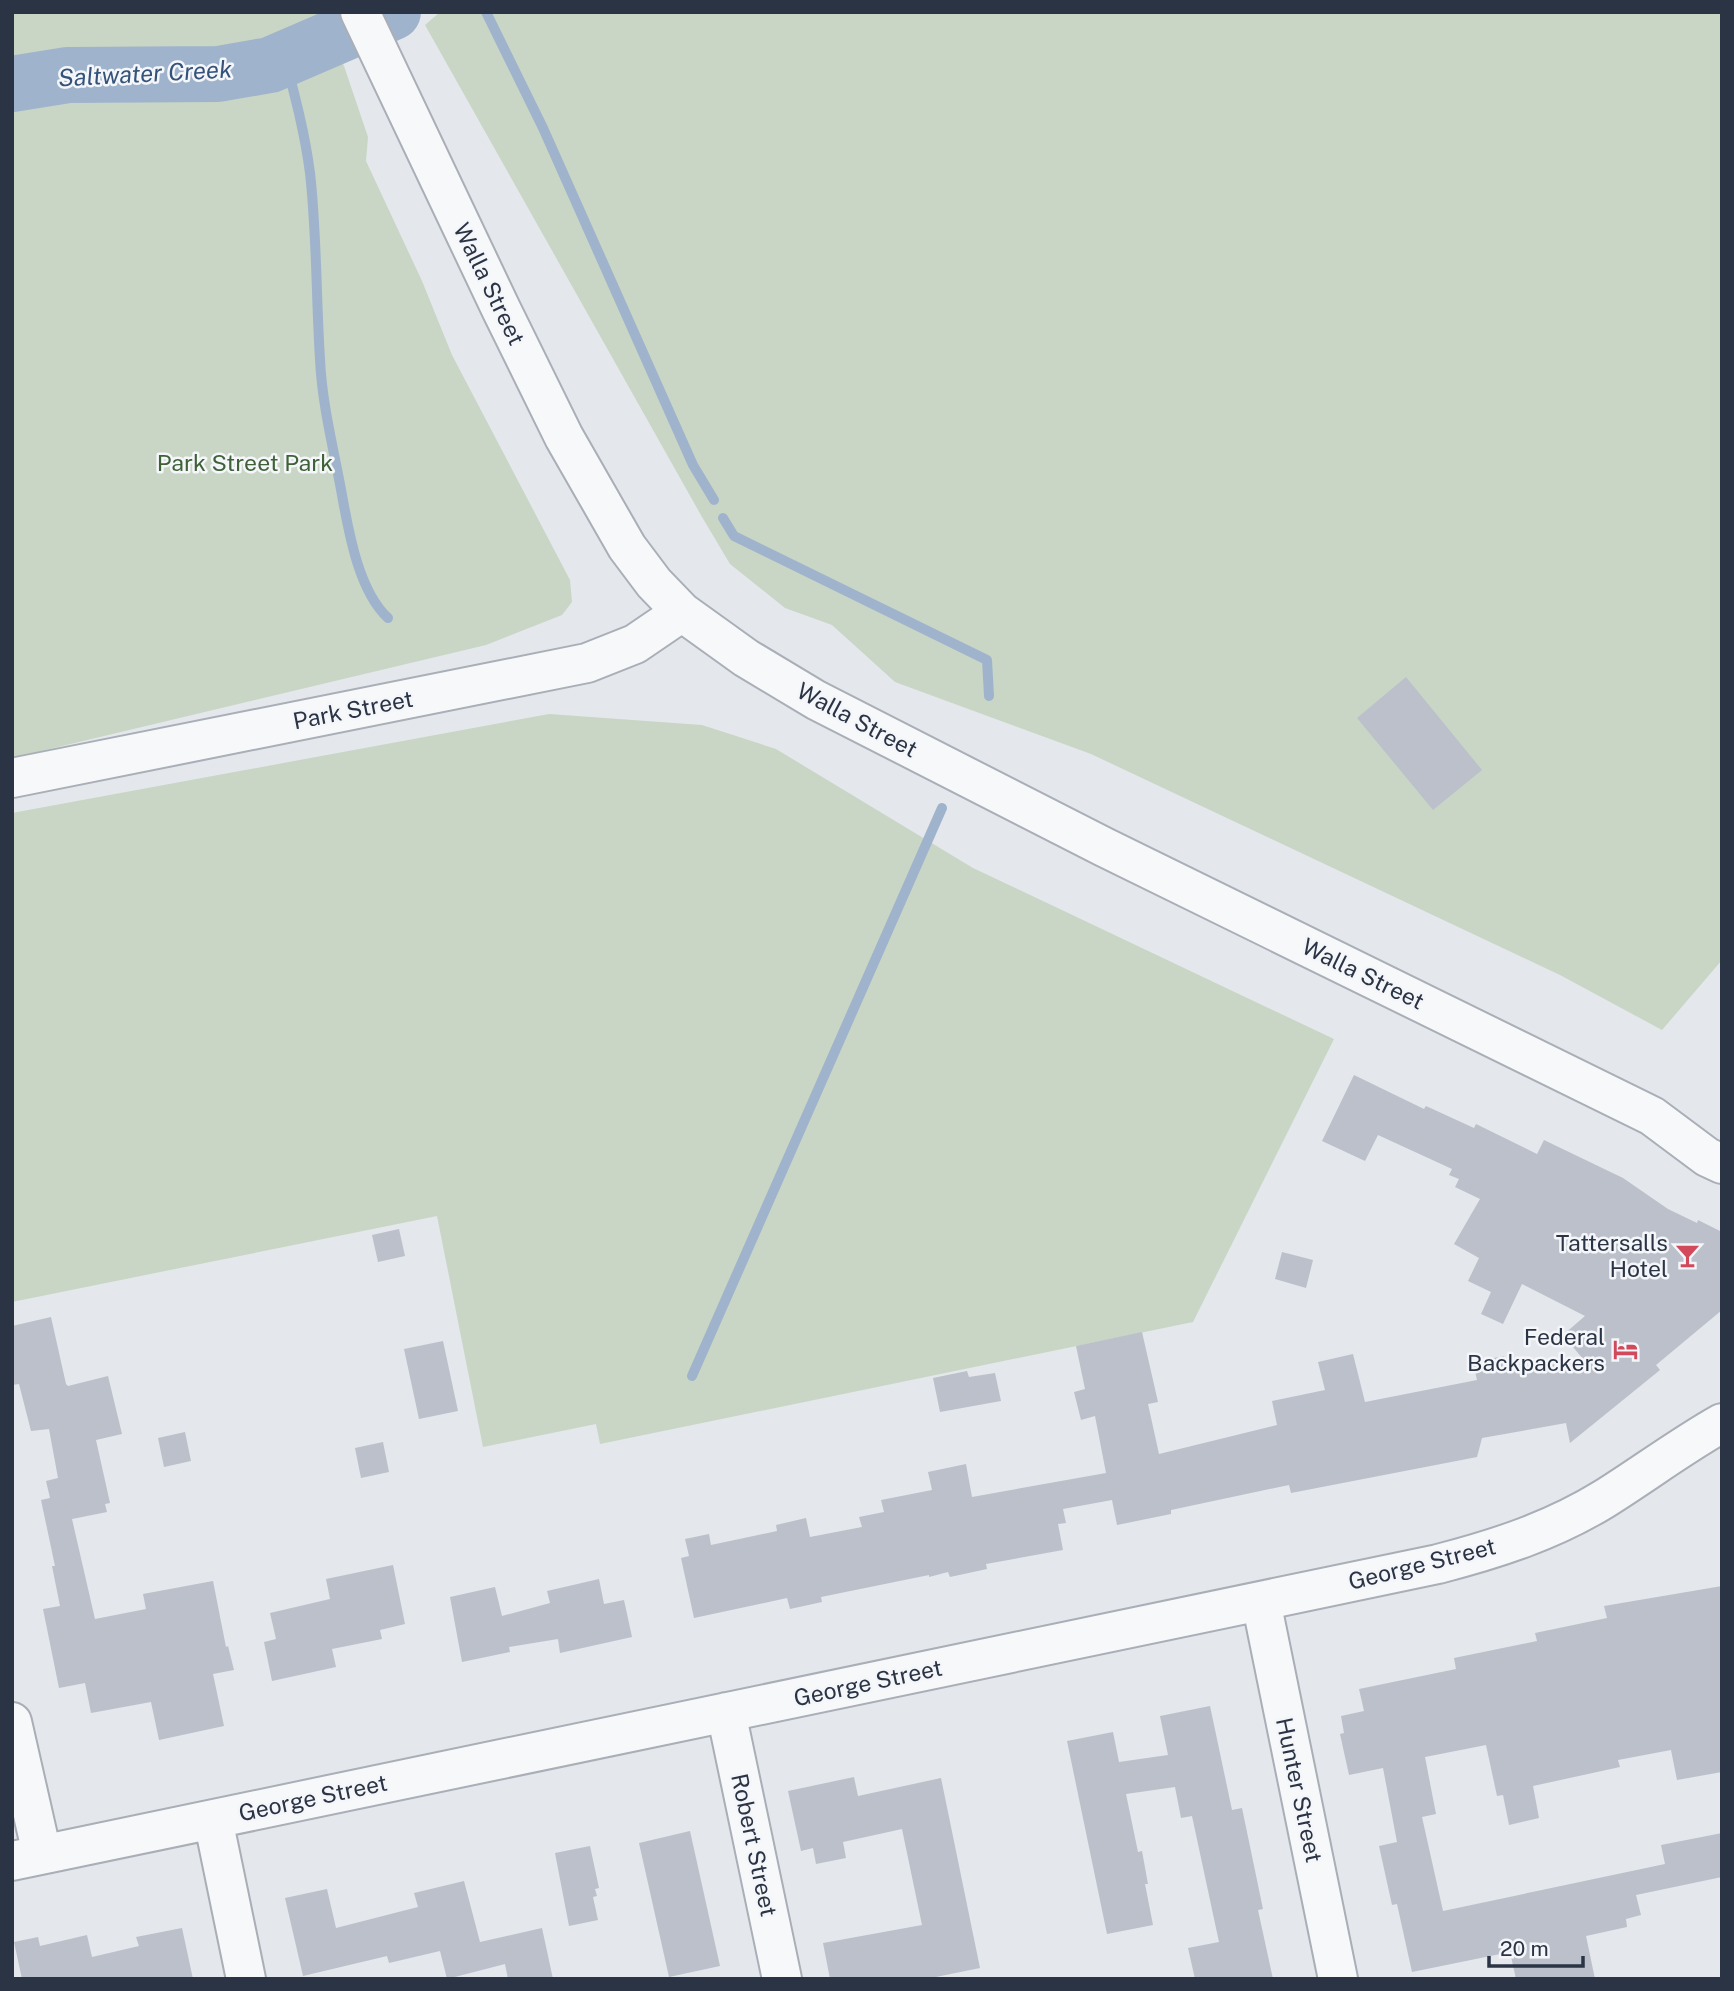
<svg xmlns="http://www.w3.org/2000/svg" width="1734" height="1991" font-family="'Public Sans',sans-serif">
  <rect width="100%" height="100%" fill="#e4e7ec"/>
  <path fill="#c9d6c5" d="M 12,12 L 318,12 L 344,66 L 368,137 L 366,161 L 422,281 L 452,355 L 570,580 L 572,602 L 562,615 L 486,645 L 12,758 Z
    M 440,12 L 1722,12 L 1722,960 L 1662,1030 L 1560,975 L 1091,754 L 895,682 L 832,625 L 785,608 L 730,564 L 702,517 L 425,25 Z
    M 549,714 L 702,725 L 776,749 L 973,868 L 1334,1039 L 1193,1322 L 600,1444 L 596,1424 L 483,1447 L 437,1216 L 12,1302 L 12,813 Z"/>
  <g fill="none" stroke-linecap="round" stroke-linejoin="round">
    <path stroke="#9fb4cc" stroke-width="10" d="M 486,12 L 543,128 L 693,465 L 714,500
      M 285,58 C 295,96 305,134 310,173 C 317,235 316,297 320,359 C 322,405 334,450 342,495 C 349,534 359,591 388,618
      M 723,518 L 734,536 L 987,660 L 989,696
      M 692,1376 L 942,808"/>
    <path stroke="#9fb4cc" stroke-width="56" d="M 12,84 L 68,75 L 218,74 L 270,65 L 393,12"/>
  </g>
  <path fill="#bbc0ca" d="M 1406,677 L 1482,770 L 1433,810 L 1357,718 Z
    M 1354,1075 L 1424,1109 L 1426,1106 L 1474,1128 L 1476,1124 L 1537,1154 L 1544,1140 L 1623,1178 L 1668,1209 L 1697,1223 L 1698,1220 L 1722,1232 L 1722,1310 L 1656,1365 L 1660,1370 L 1570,1443 L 1566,1423 L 1482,1438 L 1477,1457 L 1291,1493 L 1289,1485 L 1171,1510 L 1171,1514 L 1117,1525 L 1112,1500 L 1063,1509 L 1066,1523 L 1058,1524 L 1063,1550 L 986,1564 L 987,1569 L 950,1577 L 948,1572 L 929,1577 L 929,1575 L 821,1597 L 822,1602 L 790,1609 L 787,1598 L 694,1618 L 681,1558 L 689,1556 L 685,1539 L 709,1534 L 711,1545 L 777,1531 L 776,1525 L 806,1518 L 810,1537 L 862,1527 L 859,1517 L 884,1512 L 881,1500 L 932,1490 L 928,1472 L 966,1464 L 972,1497 L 1106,1473 L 1095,1416 L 1081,1420 L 1074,1392 L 1085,1389 L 1076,1346 L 1142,1332 L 1158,1402 L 1148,1404 L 1159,1454 L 1277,1425 L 1272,1401 L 1325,1390 L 1318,1362 L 1353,1354 L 1365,1402 L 1477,1380 L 1473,1362 L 1504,1356 L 1507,1373 L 1583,1359 L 1563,1335 L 1585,1316 L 1522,1284 L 1503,1324 L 1481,1314 L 1491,1292 L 1468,1281 L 1479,1258 L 1454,1244 L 1480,1199 L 1455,1187 L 1459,1179 L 1449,1175 L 1452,1169 L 1378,1135 L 1365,1161 L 1322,1141 Z
    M 399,1229 L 405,1256 L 378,1262 L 372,1235 Z
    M 1282,1252 L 1313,1260 L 1306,1288 L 1275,1279 Z
    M 51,1317 L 66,1384 L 68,1386 L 108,1376 L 122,1434 L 96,1440 L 110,1503 L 105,1504 L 107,1512 L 72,1519 L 95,1619 L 146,1609 L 143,1594 L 213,1581 L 226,1647 L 228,1646 L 234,1670 L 213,1674 L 224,1726 L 159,1740 L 151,1702 L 91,1713 L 85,1683 L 59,1688 L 43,1609 L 60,1606 L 52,1566 L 55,1566 L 41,1500 L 50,1498 L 46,1481 L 58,1478 L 49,1429 L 31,1431 L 19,1384 L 12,1385 L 12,1326 Z
    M 443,1341 L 458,1411 L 419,1419 L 404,1349 Z
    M 967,1371 L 969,1377 L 995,1373 L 1001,1401 L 940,1412 L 933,1378 Z
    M 185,1432 L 191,1461 L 164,1467 L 158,1438 Z
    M 383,1442 L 389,1472 L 361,1478 L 355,1448 Z
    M 393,1565 L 405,1624 L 380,1630 L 382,1639 L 332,1649 L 336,1667 L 272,1681 L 264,1642 L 276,1639 L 270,1613 L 330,1599 L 326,1579 Z
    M 599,1579 L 604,1604 L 624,1600 L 632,1637 L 560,1653 L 558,1639 L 509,1647 L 510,1652 L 462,1662 L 450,1597 L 495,1587 L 502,1616 L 550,1603 L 547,1591 Z
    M 1722,1586 L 1722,1772 L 1677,1780 L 1671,1750 L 1618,1760 L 1620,1767 L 1533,1786 L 1539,1818 L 1509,1825 L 1503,1795 L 1497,1796 L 1486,1745 L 1425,1757 L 1436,1814 L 1422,1817 L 1443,1911 L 1665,1864 L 1661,1845 L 1722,1833 L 1722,1877 L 1636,1895 L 1641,1915 L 1626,1919 L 1627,1927 L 1586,1936 L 1595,1979 L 1516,1979 L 1510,1952 L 1412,1972 L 1397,1904 L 1392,1905 L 1379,1846 L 1397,1842 L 1383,1768 L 1349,1775 L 1340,1734 L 1344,1733 L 1341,1716 L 1364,1711 L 1359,1689 L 1456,1669 L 1454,1658 L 1537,1641 L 1535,1633 L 1607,1618 L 1604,1606 Z
    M 1210,1706 L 1232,1810 L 1242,1808 L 1263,1909 L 1258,1910 L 1273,1979 L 1195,1979 L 1188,1948 L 1219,1942 L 1192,1816 L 1181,1818 L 1175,1787 L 1126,1794 L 1138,1852 L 1142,1851 L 1148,1884 L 1145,1884 L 1153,1925 L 1107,1934 L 1067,1741 L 1113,1732 L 1119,1762 L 1168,1755 L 1160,1716 Z
    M 854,1777 L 858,1796 L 941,1778 L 980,1968 L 926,1979 L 830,1979 L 823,1943 L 922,1925 L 902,1829 L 843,1842 L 846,1858 L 816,1864 L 813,1848 L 801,1851 L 788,1791 Z
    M 690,1831 L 720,1966 L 669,1977 L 639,1843 Z
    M 590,1846 L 599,1888 L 595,1889 L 597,1896 L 593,1897 L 598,1920 L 569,1926 L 555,1853 Z
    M 464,1881 L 480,1942 L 542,1928 L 553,1979 L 508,1979 L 505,1964 L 447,1979 L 440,1951 L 389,1963 L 387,1956 L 303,1976 L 285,1898 L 327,1889 L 336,1928 L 418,1907 L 414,1893 Z
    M 182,1928 L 193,1979 L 22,1979 L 14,1942 L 38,1937 L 40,1946 L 87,1935 L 92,1957 L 139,1946 L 136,1937 Z"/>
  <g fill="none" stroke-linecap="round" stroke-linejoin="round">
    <defs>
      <path id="minor" d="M 360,12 L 501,309 L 564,437 L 627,547 L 654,583 L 682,612 L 746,658 L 816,700 L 1104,847 L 1652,1116 L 1707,1157 L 1722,1164
        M 12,778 L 587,663 L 635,644 L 682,612
        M 1261,1601 L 1338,1979
        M 726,1712 L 782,1979
        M 12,1722 L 42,1854
        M 213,1819 L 246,1979
        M 12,1861 L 1438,1564 C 1496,1549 1552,1531 1604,1499 C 1644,1474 1681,1446 1722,1423"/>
    </defs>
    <use href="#minor" stroke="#a9aeb7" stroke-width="42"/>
    <use href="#minor" stroke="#f7f8fa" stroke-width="38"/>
  </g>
  <defs>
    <symbol id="bar-bare" viewBox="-9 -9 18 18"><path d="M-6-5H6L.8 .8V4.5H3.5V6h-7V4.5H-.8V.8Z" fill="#d1495b" stroke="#f4f6f9" stroke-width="2.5" paint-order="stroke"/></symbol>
    <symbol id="hotel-bare" viewBox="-9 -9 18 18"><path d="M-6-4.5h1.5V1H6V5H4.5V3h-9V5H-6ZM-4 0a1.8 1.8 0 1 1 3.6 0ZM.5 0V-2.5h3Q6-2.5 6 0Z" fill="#d1495b" stroke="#f4f6f9" stroke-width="2.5" paint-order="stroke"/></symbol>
  </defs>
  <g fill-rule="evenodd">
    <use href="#bar-bare" x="1670" y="1238" width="35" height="35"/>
    <use href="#hotel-bare" x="1608" y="1332" width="35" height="35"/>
  </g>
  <g text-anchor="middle" stroke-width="5" stroke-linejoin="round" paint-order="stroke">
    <g font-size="23" fill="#2b3445" stroke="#f4f6f9">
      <text transform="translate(489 284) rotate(64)" y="8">Walla Street</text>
      <text transform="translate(353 710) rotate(-11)" y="8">Park Street</text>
      <text transform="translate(857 720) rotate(28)" y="8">Walla Street</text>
      <text transform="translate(1363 974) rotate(26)" y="8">Walla Street</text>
      <text transform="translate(1422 1564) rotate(-14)" y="8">George Street</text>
      <text transform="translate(868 1683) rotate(-12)" y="8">George Street</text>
      <text transform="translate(1299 1790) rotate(78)" y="8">Hunter Street</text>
      <text transform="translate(313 1798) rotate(-12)" y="8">George Street</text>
      <text transform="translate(754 1845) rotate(78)" y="8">Robert Street</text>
    </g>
    <g font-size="23" fill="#3f6138" stroke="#f4f6f9">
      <text x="245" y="471">Park Street Park</text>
    </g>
    <g font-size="23" fill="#2b3445" stroke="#f4f6f9" text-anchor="end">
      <text x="1668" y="1251">Tattersalls<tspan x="1668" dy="26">Hotel</tspan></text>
      <text x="1605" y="1345">Federal<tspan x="1605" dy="26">Backpackers</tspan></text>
    </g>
    <g font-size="24" font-style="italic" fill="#34527a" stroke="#f4f6f9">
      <text transform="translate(145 74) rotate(-3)" y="8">Saltwater Creek</text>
    </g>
  </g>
  <rect width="1734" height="1991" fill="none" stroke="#2b3445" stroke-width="28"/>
  <path d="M1489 1956v10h94v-10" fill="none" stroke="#2b3445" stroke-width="3.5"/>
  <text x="1500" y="1956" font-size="21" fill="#2b3445" stroke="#f4f6f9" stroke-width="5" paint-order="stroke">20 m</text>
</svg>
